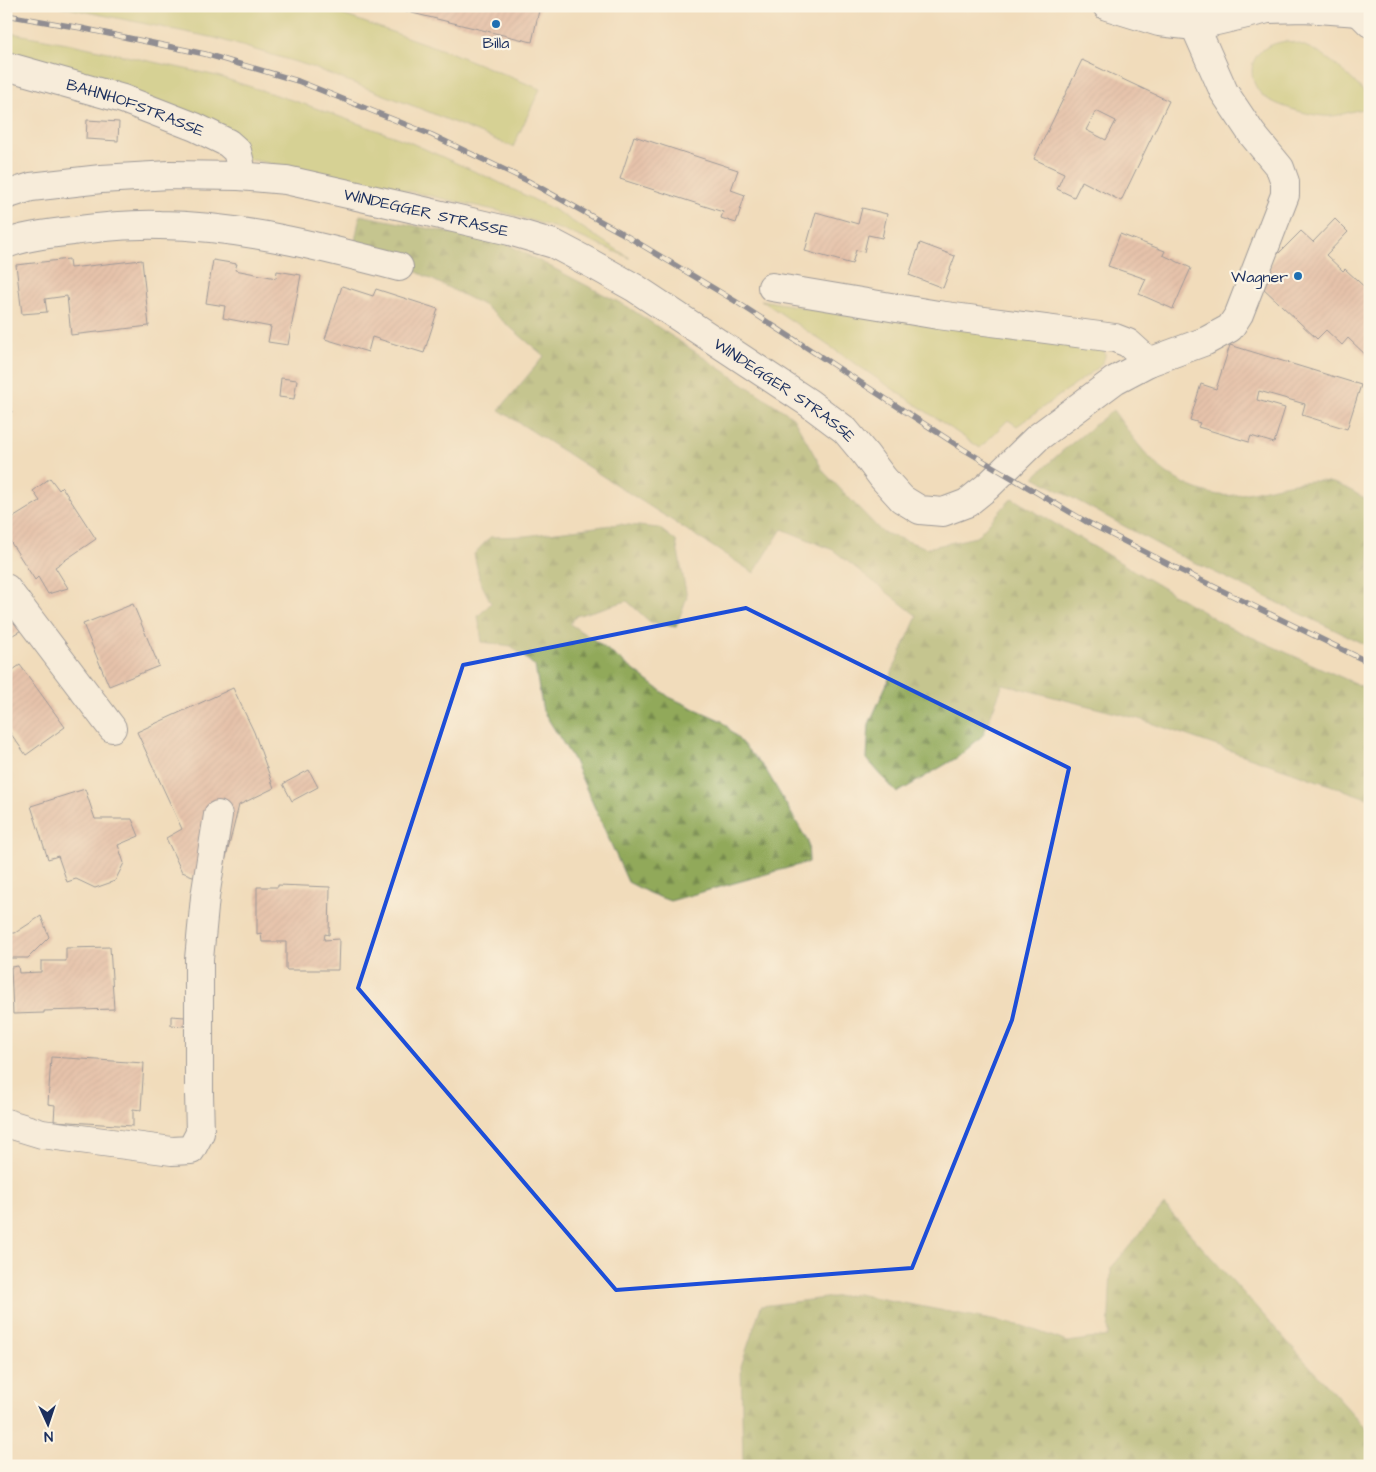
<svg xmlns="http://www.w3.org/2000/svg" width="1376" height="1472" font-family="'Architects Daughter',sans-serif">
  <defs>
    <pattern id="forest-firs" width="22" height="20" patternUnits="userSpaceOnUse" patternTransform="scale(1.25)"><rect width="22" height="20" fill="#91a95a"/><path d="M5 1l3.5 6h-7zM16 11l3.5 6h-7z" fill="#768a4e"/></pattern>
    <pattern id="building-hatch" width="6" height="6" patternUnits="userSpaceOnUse" patternTransform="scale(1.25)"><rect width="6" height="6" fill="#d9a295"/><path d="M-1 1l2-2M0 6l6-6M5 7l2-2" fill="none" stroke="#af847d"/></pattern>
  </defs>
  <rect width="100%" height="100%" fill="#fcf5e5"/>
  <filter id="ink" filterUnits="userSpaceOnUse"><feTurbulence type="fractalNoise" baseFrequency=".02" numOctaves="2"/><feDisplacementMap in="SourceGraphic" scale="10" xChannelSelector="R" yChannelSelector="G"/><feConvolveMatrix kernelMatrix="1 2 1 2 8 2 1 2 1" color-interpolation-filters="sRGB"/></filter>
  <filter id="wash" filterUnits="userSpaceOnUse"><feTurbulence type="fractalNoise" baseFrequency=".0096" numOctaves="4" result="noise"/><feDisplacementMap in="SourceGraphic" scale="20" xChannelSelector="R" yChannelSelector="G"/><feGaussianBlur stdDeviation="1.12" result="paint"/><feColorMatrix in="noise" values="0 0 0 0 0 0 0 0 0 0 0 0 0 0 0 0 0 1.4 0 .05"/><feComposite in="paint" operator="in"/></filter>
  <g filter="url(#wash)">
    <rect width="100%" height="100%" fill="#f1dcbb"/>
    <path fill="#b7c365" stroke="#697962" d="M 58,6 L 333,6 L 332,11 L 452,53 L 540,89 L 513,147 L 424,110 L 306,65 L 215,38 Z
      M 6,32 L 67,43 L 217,76 L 307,105 L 407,141 L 496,181 L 553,209 L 630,258 L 566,231 L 499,211 L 390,187 L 247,159 L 6,57 Z
      M 1287,41 C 1322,47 1346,73 1370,98 L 1370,109 C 1357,108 1345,115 1332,116 C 1317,118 1274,106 1262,95 C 1254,87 1250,75 1253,63 C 1258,48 1273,43 1287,41 Z
      M 761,300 L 842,314 L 1089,343 C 1104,348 1111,352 1099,367 L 1017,426 L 1008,420 L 980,448 Z"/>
    <path fill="url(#forest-firs)" stroke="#566c5c" d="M 360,215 L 507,244 L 628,307 L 793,417 L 824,472 L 882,532 L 927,548 L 976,537 L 1012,498 L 1227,626 L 1370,690 L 1370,799 L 1139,719 L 1003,684 L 983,735 L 958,757 L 897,793 L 867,759 L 869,724 L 917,616 L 833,550 L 782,529 L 754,573 L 499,410 L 544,356 L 485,306 L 355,241 Z
      M 1113,410 C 1129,432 1145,457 1167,473 C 1185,486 1213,498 1235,495 C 1264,491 1291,480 1321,481 C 1339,482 1356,493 1370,502 L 1370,647 L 1166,549 L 1034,477 L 1061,452 Z
      M 619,524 L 659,528 L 676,541 L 687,597 L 676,627 L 650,622 L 627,601 L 576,616 L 570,624 L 597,642 L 669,697 L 722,721 L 766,770 L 808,842 L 809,862 L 670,901 L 649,893 L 628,882 L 573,759 L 543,711 L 535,666 L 511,646 L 482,642 L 478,616 L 491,603 L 480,581 L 474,554 L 490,537 L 525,536 Z
      M 1164,1205 L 1370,1433 L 1370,1466 L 743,1466 L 741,1366 L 761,1306 L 857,1294 L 1023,1326 L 1068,1342 L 1108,1336 L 1111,1268 Z"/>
    <g id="blocks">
      <path fill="url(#building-hatch)" fill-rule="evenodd" d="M 383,6 L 540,6 L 532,42 Z
        M 1082,60 L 1169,101 L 1121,201 L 1082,181 L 1074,197 L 1057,189 L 1064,173 L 1034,159 ZM 1096,111 L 1116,121 L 1106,140 L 1086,130 Z
        M 87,120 L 119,122 L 118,141 L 86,139 Z
        M 634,136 L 738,170 L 731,190 L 745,195 L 736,223 L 721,218 L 723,212 L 620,179 Z
        M 862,208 L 887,214 L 882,238 L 868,235 L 864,252 L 856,250 L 852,264 L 805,251 L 816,212 L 858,224 Z
        M 1335,219 L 1348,232 L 1326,255 L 1343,271 L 1345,269 L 1370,292 L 1370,359 L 1348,338 L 1342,345 L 1326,330 L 1317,339 L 1261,286 L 1275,257 L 1301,231 L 1313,242 Z
        M 1120,234 L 1165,251 L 1163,255 L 1191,268 L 1173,309 L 1139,294 L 1146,279 L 1108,266 Z
        M 920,243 L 955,256 L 943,288 L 909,275 Z
        M 69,259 L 70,268 L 142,260 L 149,326 L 71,335 L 67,296 L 45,299 L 47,312 L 22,314 L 16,265 Z
        M 213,260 L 237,264 L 235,270 L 276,278 L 277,271 L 301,275 L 288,345 L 268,342 L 271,327 L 223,318 L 225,306 L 206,303 Z
        M 342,286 L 373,296 L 376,289 L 438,309 L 424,353 L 372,337 L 368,352 L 325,339 Z
        M 1230,345 L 1361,385 L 1347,429 L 1302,415 L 1305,404 L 1259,391 L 1257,400 L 1285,408 L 1274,443 L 1251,436 L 1249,442 L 1198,427 L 1200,423 L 1190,420 L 1201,384 L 1216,389 Z
        M 281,378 L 297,380 L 294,399 L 279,397 Z
        M 6,395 L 12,412 L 6,414 Z
        M 50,478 L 59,490 L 62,487 L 96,539 L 55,567 L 68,588 L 48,594 L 38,577 L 35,580 L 6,535 L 6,522 L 40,501 L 33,491 Z
        M 133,604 L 159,666 L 109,686 L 83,624 Z
        M 17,613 L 25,628 L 6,639 L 6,619 Z
        M 20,665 L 65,727 L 26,755 L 6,727 L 6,675 Z
        M 233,688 L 254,732 L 274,788 L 239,805 L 222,874 L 198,878 L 182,872 L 166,838 L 182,829 L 137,732 Z
        M 309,770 L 318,787 L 292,801 L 283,784 Z
        M 85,789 L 95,819 L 132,819 L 139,836 L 118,845 L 124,863 L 115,881 L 95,888 L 76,879 L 67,882 L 58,856 L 48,859 L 31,806 Z
        M 278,885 L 330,887 L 329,935 L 325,934 L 324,940 L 339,939 L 338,970 L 286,970 L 286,942 L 262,942 L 261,933 L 257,934 L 257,887 L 278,887 Z
        M 41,916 L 49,937 L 28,958 L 6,958 L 6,933 L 15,933 Z
        M 110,947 L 114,1009 L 44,1011 L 44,1013 L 13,1014 L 11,967 L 18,966 L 19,973 L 41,972 L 41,961 L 66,961 L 66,948 Z
        M 171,1016 L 185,1017 L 184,1026 L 171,1025 Z
        M 51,1057 L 144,1063 L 141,1110 L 133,1109 L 133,1126 L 54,1121 L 55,1105 L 48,1104 Z"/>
    </g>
  </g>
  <g filter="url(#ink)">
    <use href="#blocks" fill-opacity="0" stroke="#3b496c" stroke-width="1"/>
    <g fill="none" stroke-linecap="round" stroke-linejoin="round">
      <defs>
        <g id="minor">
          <path id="s1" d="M 6,66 L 123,99 L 195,127 L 228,143 L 237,151 L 240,163 L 239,176"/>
          <path id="s2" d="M 6,195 L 31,187 L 101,179 L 170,175 L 239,176 L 286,180 L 415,209 L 510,231 L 554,244 L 592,264 L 635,288 L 809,403 L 845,430 L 865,454 L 883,478 L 902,499 L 920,510 L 943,512 L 967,503 L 988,486 L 1037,438 L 1115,380 L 1149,362 L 1206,341 L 1230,328 L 1239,314 L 1285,195 L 1285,182 L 1280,168 L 1252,134 L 1224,92 L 1186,6"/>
          <path d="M 6,244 C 25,236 53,233 73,231 C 102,227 131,224 160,225 C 241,226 322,247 399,267"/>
          <path d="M 772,287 L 938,315 L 1115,338 L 1128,343 L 1149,362"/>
          <path d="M 6,588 L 112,728"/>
          <path d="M 6,1123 L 42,1134 L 172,1151 L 191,1150 L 200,1133 L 199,1094 L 199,959 L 205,897 L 218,815"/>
        </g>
        <path id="tertiary" d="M 1107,6 L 1159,22 L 1195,26 L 1268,9 L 1304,8 L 1359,12"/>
        <path id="primary" d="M 1353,6 L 1370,23"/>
      </defs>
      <use href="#minor" stroke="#3b496c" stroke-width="30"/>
      <use href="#tertiary" stroke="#3b496c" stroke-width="30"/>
      <use href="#primary" stroke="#3b496c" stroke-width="30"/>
      <use href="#minor" stroke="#fff" stroke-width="28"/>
      <use href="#tertiary" stroke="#fff" stroke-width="28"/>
      <use href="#primary" stroke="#fff" stroke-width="28"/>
      <defs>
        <path id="rail" d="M 6,15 L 81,28 L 205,54 L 298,81 L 432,135 L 528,181 L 620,232 L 735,301 L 963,449 L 1085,521 L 1176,568 L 1370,663"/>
      </defs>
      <use href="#rail" stroke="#1b2f5e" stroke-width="5.5"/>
      <use href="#rail" stroke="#fcf5e5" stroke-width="4" stroke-dasharray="11" stroke-linecap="butt"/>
    </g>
  </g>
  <path d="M0 0H1376V1472H0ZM 746,608 L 1069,768 L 1012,1020 L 912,1268 L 616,1290 L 358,988 L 463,665 Z" fill="#f1dcbb" fill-opacity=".55" fill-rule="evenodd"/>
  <path fill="none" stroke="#1d4ed8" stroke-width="4" stroke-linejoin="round" d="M 746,608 L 1069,768 L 1012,1020 L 912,1268 L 616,1290 L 358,988 L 463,665 Z"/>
  <g fill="#1f6fb2" stroke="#fcf5e5" stroke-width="2">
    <circle cx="496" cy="24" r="5"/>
    <circle cx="1298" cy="276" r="5"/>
  </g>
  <g text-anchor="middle" stroke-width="4.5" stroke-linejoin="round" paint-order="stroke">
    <g font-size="16" fill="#1b2f5e" stroke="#fcf5e5">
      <text x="496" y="48">Billa</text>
      <text x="1288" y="282" text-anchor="end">Wagner</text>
    </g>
    <g font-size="16" fill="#1b2f5e" stroke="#fcf5e5">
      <text dy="6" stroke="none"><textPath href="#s1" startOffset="136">BAHNHOFSTRASSE</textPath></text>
      <text dy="6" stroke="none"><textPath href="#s2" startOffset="426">WINDEGGER STRASSE</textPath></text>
      <text dy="6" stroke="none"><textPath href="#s2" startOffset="831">WINDEGGER STRASSE</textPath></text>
    </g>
  </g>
  <rect width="1376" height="1472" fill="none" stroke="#fcf5e5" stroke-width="25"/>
  <g transform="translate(48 1424) rotate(177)" stroke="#fcf5e5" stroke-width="4" paint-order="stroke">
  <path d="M0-4L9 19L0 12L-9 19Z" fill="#1b2f5e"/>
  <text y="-8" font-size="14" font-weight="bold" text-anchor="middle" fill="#1b2f5e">N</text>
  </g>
</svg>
